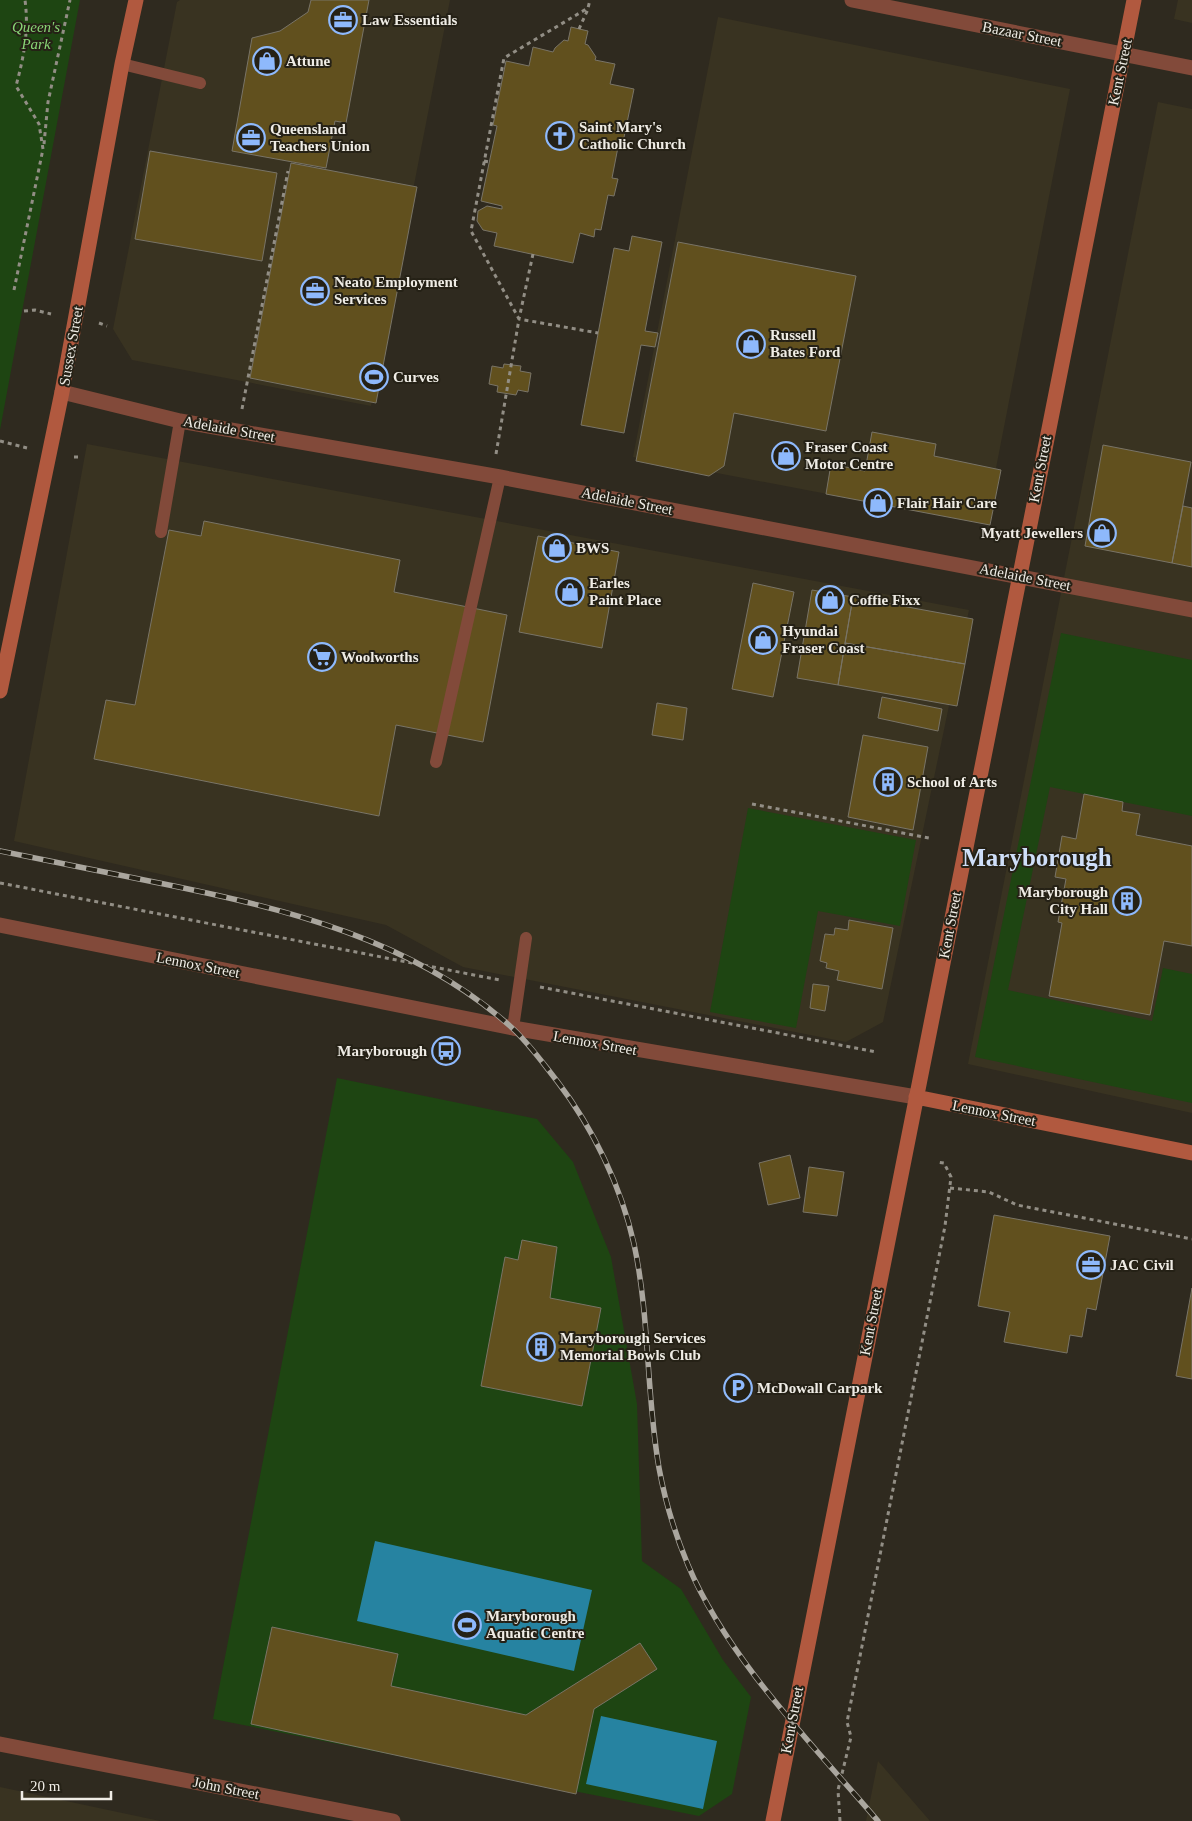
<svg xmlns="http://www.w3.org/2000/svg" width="1192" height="1821" font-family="'Times New Roman',serif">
  <rect width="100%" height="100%" fill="#2f2a1f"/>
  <path fill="#393321" d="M 180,0 L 450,0 L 371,406 L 132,360 L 113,329 L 177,2 Z
    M 1178,0 L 1192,0 L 1192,23 L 1174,19 Z
    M 718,17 L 1070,89 L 996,468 L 1001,470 L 990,525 L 633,457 Z
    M 1158,102 L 1192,109 L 1192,1113 L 968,1064 Z
    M 87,444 L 969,610 L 883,1022 L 846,1042 L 463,967 L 386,925 L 14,841 Z
    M 878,1761 L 930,1821 L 866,1821 Z
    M 0,1787 L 160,1821 L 0,1821 Z"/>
  <path fill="#1e4512" d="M 0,0 L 80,0 L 0,430 Z
    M 1061,633 L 1192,660 L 1192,816 L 1050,787 L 1008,990 L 1152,1021 L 1163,968 L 1192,974 L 1192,1103 L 975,1057 Z
    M 748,808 L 916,840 L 900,926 L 818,911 L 796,1028 L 710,1012 Z
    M 337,1078 L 537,1119 L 573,1162 L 611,1257 L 637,1404 L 642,1561 L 681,1589 L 723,1660 L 751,1697 L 732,1794 L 699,1816 L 213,1719 Z"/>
  <path fill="#2683a1" d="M 375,1541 L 592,1590 L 574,1671 L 357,1621 Z
    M 601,1716 L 717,1741 L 703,1809 L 586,1784 Z"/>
  <path fill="#61501e" stroke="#797467" d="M 311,0 L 369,0 L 346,123 L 335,121 L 326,168 L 232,151 L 252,38 L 280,31 L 308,12 Z
    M 571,27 L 588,31 L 585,44 L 588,45 L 596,57 L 595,60 L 615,64 L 610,84 L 634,89 L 622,147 L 618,147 L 612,178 L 618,179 L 614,196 L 608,195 L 601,230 L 595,229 L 594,237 L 580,233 L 573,263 L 494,246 L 497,233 L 483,230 L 477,221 L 478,211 L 487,206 L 502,209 L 502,206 L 481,201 L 497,126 L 493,125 L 506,61 L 529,66 L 533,47 L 553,52 L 555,48 L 564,40 L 568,41 Z
    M 150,151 L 277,173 L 262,261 L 135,239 Z
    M 291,163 L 417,187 L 376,403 L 250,378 Z
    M 632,236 L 662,242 L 645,331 L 658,333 L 655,347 L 641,345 L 624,433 L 581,425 L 614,248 L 629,251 Z
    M 678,242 L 856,276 L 826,431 L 734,413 L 724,466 L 709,476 L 636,461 Z
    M 504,364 L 521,366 L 520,371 L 531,373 L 528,392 L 518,390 L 516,395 L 497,392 L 498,386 L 489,384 L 492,366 L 503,368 Z
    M 872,432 L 936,444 L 934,456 L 1001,470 L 990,525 L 826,494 L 831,464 L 865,471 Z
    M 1103,445 L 1191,462 L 1172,563 L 1085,546 Z
    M 1183,506 L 1192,508 L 1192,567 L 1172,563 Z
    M 204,521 L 400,560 L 394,592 L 507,615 L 483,742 L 396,725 L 379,816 L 94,759 L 106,700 L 135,705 L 169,530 L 201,536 Z
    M 538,536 L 619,552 L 602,648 L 519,632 Z
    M 753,583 L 794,592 L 773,697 L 732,689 Z
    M 812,590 L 853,597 L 838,685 L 797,678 Z
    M 853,597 L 973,619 L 965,664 L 845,643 Z
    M 845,643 L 965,664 L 957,706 L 838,685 Z
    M 882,697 L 942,709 L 938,731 L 878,718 Z
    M 657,703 L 687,708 L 683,740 L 652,735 Z
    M 863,735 L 928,747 L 913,830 L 848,817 Z
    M 1084,794 L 1123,802 L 1122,811 L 1140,814 L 1136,835 L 1192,846 L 1192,946 L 1164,941 L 1150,1015 L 1049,996 L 1062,923 L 1058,922 L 1066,879 L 1055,877 L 1062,836 L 1076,839 Z
    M 849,920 L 893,928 L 882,989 L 837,980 L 839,971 L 826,968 L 827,963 L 820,961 L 825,934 L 834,935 L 835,928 L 848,930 Z
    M 813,984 L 829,986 L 825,1011 L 810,1008 Z
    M 790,1155 L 800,1198 L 768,1205 L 759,1163 Z
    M 809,1167 L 844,1172 L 837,1216 L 803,1212 Z
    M 994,1215 L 1110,1236 L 1096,1310 L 1087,1308 L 1082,1337 L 1070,1335 L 1067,1353 L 1004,1342 L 1010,1312 L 978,1306 Z
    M 522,1240 L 557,1247 L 550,1298 L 601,1308 L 582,1406 L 481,1386 L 505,1257 L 518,1260 Z
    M 1192,1288 L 1192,1379 L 1176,1376 Z
    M 272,1627 L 398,1654 L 391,1686 L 526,1715 L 640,1643 L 657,1669 L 594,1709 L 576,1794 L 251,1724 Z"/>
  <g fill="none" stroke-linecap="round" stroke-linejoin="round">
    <path stroke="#928e85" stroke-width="3" stroke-dasharray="4 4" stroke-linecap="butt" d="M 579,29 L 588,9
      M 44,144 L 48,102 L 70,0
      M 484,161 L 490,162
      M 533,254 L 519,319 L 598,333
      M 14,290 L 43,149 L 39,124 L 16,86 C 24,56 29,31 25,0
      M 24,311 L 35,310 L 51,314
      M 99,323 L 107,326
      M 242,409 L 288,171
      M 0,441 L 27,448
      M 496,454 L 519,319 L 471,231 L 504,58 L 588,8 L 590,0
      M 74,457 L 82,457
      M 752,804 L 929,838
      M 0,883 L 500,980
      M 540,987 L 876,1052
      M 950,1188 L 989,1192 L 1017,1205 L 1192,1239
      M 840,1821 L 838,1790 L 851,1737 L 847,1722 L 945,1226 L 951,1177 L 944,1163 L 937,1162"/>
    <path stroke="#824a3a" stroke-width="12" d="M 122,64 L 200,83
      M 161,532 L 180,421
      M 436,762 L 500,477
      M 513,1028 L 526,938"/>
    <path stroke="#824a3a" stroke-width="15" d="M 852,0 L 1192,68
      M 62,392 L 180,421 L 500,477 L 1192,610
      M 0,925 L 513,1028 L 916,1097
      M 0,1744 L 393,1821"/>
    <path stroke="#b1593f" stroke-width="15" d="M 0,691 L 62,392 L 122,64 L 136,0
      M 916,1097 L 1192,1153
      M 773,1821 L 1134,0"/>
    <defs>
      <path id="rail" d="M 0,851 C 55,862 109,873 164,884 C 287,909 413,940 510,1026 C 528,1042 542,1062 557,1081 C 593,1128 621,1186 634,1244 C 650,1318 646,1394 659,1468 C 665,1501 675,1534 688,1565 C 727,1658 813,1745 878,1821"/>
    </defs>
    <use href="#rail" stroke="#aaa69e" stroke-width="5.5"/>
    <use href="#rail" stroke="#252116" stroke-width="4" stroke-dasharray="11" stroke-linecap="butt"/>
  </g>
  <defs>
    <symbol id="office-ring" viewBox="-11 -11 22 22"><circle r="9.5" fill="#252116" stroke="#8eb9fc" stroke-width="1.5"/><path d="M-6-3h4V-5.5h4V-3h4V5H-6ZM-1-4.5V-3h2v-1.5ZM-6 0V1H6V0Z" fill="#8eb9fc"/></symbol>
    <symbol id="shop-ring" viewBox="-11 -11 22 22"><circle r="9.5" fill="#252116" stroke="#8eb9fc" stroke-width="1.5"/><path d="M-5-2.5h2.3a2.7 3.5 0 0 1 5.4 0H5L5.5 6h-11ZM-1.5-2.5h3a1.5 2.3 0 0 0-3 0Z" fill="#8eb9fc"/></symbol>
    <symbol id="church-ring" viewBox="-11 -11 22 22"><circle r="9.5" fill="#252116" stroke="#8eb9fc" stroke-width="1.5"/><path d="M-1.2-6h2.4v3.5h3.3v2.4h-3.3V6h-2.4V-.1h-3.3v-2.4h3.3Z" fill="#8eb9fc"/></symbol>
    <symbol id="stadium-ring" viewBox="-11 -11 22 22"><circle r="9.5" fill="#252116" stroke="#8eb9fc" stroke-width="1.5"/><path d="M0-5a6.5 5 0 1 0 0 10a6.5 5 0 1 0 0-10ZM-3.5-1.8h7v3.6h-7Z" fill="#8eb9fc"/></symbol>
    <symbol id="supermarket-ring" viewBox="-11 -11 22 22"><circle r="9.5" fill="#252116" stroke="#8eb9fc" stroke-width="1.5"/><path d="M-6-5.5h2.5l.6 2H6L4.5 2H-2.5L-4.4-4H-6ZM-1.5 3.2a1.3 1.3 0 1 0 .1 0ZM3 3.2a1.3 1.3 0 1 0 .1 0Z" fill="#8eb9fc"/></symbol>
    <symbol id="building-ring" viewBox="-11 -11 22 22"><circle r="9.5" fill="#252116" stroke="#8eb9fc" stroke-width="1.5"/><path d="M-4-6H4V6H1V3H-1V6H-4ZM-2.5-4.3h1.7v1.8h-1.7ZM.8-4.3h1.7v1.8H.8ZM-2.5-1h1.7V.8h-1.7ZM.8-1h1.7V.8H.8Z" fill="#8eb9fc"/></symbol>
    <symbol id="bus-ring" viewBox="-11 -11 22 22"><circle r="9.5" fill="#252116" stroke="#8eb9fc" stroke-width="1.5"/><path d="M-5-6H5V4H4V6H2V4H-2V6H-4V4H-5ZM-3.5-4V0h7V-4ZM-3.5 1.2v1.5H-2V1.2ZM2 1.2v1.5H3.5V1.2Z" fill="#8eb9fc"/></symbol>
    <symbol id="parking-ring" viewBox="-11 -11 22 22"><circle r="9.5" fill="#252116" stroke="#8eb9fc" stroke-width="1.5"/><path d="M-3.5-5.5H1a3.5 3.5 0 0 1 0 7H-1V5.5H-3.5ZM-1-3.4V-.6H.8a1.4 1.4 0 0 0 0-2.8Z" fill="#8eb9fc"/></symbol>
  </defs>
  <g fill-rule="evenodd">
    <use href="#office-ring" x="327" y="4" width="32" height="32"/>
    <use href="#shop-ring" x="251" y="45" width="32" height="32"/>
    <use href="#church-ring" x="544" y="120" width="32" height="32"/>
    <use href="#office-ring" x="235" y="122" width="32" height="32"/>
    <use href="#office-ring" x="299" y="275" width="32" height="32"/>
    <use href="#shop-ring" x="735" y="328" width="32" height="32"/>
    <use href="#stadium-ring" x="358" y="361" width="32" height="32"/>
    <use href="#shop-ring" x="770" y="440" width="32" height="32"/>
    <use href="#shop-ring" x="862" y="487" width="32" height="32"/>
    <use href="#shop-ring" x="1086" y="517" width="32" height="32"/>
    <use href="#shop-ring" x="541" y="532" width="32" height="32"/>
    <use href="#shop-ring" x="554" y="576" width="32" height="32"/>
    <use href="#shop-ring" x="814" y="584" width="32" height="32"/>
    <use href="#shop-ring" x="747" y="624" width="32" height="32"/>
    <use href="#supermarket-ring" x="306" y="641" width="32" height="32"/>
    <use href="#building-ring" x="872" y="766" width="32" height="32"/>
    <use href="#building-ring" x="1111" y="885" width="32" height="32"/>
    <use href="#bus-ring" x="430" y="1035" width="32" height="32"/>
    <use href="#office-ring" x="1075" y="1249" width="32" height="32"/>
    <use href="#building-ring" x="525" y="1331" width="32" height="32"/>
    <use href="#parking-ring" x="722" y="1372" width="32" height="32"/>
    <use href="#stadium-ring" x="451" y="1609" width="32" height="32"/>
  </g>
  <g text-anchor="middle" stroke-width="4" stroke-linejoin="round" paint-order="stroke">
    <g font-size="15" font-weight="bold" fill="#efece5" stroke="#252116" text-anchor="start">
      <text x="362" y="25">Law Essentials</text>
      <text x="286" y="66">Attune</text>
      <text x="579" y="132">Saint Mary's<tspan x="579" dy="17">Catholic Church</tspan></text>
      <text x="270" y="134">Queensland<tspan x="270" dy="17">Teachers Union</tspan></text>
      <text x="334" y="287">Neato Employment<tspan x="334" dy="17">Services</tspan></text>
      <text x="770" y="340">Russell<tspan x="770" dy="17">Bates Ford</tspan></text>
      <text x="393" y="382">Curves</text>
      <text x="805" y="452">Fraser Coast<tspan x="805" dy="17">Motor Centre</tspan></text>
      <text x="897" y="508">Flair Hair Care</text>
      <text x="1083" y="538" text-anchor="end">Myatt Jewellers</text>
      <text x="576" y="553">BWS</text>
      <text x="589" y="588">Earles<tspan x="589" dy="17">Paint Place</tspan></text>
      <text x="849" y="605">Coffie Fixx</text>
      <text x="782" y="636">Hyundai<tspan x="782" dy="17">Fraser Coast</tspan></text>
      <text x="341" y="662">Woolworths</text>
      <text x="907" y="787">School of Arts</text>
      <text x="1108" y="897" text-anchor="end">Maryborough<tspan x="1108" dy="17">City Hall</tspan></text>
      <text x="427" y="1056" text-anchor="end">Maryborough</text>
      <text x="1110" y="1270">JAC Civil</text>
      <text x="560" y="1343">Maryborough Services<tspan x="560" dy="17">Memorial Bowls Club</tspan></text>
      <text x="757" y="1393">McDowall Carpark</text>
      <text x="486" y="1621">Maryborough<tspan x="486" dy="17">Aquatic Centre</tspan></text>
    </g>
    <g font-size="15" font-style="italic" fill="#89d576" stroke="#252116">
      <text x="36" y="32">Queen's<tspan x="36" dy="17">Park</tspan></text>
    </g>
    <g font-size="15" fill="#efece5" stroke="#252116">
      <text transform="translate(1022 34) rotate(11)" y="5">Bazaar Street</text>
      <text transform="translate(1120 72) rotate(-78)" y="5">Kent Street</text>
      <text transform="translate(71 346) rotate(-80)" y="5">Sussex Street</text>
      <text transform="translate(229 429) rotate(10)" y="5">Adelaide Street</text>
      <text transform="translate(1040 469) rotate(-79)" y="5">Kent Street</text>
      <text transform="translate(627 501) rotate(11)" y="5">Adelaide Street</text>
      <text transform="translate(1025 577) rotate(11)" y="5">Adelaide Street</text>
      <text transform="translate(950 925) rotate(-79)" y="5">Kent Street</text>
      <text transform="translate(198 965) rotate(11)" y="5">Lennox Street</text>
      <text transform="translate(595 1043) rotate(10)" y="5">Lennox Street</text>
      <text transform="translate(994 1113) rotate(11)" y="5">Lennox Street</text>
      <text transform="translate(871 1322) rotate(-79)" y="5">Kent Street</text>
      <text transform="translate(792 1720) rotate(-79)" y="5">Kent Street</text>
      <text transform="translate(226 1788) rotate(11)" y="5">John Street</text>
    </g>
    <g font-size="25" font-weight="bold" fill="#cfdff9" stroke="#252116">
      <text x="1037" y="866">Maryborough</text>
    </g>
  </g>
  <path d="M22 1791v8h89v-8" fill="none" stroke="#efece5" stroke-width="2.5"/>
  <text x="30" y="1791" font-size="15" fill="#efece5" stroke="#252116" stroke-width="4" paint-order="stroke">20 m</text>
</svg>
